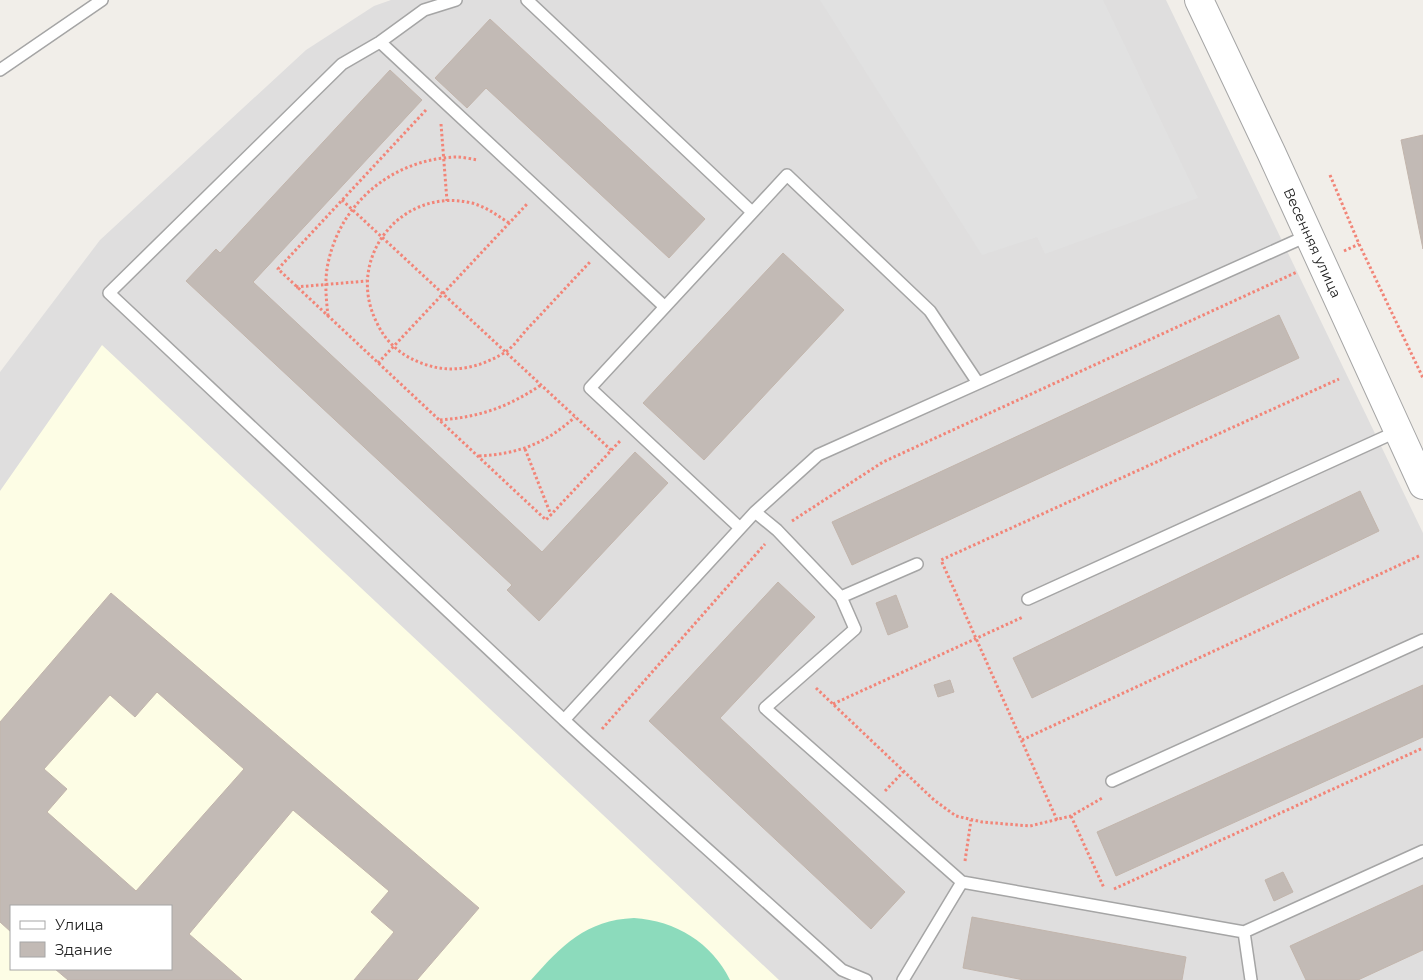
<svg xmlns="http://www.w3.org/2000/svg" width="1423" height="980" font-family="Montserrat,sans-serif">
  <rect width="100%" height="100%" fill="#f1eee9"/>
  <path fill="#dfdede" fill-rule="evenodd" d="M 391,0 L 1166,0 L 1423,533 L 1423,980 L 0,980 L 0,372 L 100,240 L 306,50 L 374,6 ZM 11,906 L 171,906 L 171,969 L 11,969 Z"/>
  <path fill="#fdfde5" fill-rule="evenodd" d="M 102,345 L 779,980 L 0,980 L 0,491 ZM 11,906 L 171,906 L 171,969 L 11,969 Z"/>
  <path fill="#8cdbbc" d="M 634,918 C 676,921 711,942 730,980 L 531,980 C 561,946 586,920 634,918 Z"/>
  <path fill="#e1e1e1" d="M 820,0 L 1103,0 L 1198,198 L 1045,254 L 1037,237 L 982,255 Z"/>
  <path fill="#c2bab5" stroke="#c2b5ac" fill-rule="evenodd" d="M 490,19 L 705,219 L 669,258 L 486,88 L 467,108 L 435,78 Z
    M 390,70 L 422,100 L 253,282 L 542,552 L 635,452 L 668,483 L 539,621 L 507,590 L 512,585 L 186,281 L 216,249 L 220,253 Z
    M 1423,135 L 1423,249 L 1401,140 Z
    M 783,253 L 844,310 L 704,460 L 643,403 Z
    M 1279,315 L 1299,358 L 852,565 L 832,522 Z
    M 1360,491 L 1379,531 L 1032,698 L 1013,658 Z
    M 778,582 L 815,617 L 720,718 L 905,892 L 871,929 L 649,721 Z
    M 111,593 L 479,908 L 417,980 L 354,980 L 394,932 L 371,912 L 389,891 L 293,810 L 189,934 L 242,980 L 68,980 L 55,969 L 171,969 L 171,906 L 11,906 L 11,932 L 0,922 L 0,722 ZM 157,692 L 244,769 L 136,891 L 47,812 L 67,789 L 44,769 L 110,695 L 135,717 Z
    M 896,595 L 908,627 L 888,635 L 876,603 Z
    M 950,680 L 954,692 L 938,697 L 934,685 Z
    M 1423,685 L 1423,737 L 1116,876 L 1097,832 Z
    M 1283,872 L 1293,892 L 1274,901 L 1265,880 Z
    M 1423,885 L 1423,950 L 1358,980 L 1306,980 L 1290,946 Z
    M 972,917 L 1186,957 L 1182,980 L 1024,980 L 963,968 Z"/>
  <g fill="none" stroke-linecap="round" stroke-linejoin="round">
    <defs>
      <path id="service" d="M 456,0 L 424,10 L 380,42 L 342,64 L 109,293 L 564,720
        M 527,0 L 752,212
        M 380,42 L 665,307
        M 0,70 L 102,0
        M 755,512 L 777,530 L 841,597 L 855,629 L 765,708 L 962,882 L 903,980
        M 740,528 L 590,388 L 787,175 L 930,311 L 978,383
        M 841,597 L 917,564
        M 1028,599 L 1398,431
        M 1112,781 L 1423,640
        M 962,882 L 1244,932 L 1251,980
        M 1244,932 L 1423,851
        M 866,980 L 842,970 L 589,743 L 564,720 L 755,512 L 818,455 L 1309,235"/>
      <g id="tertiary">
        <path id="s1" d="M 1199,0 L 1271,152 L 1423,485"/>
      </g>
    </defs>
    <use href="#service" stroke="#a5a5a5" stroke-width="14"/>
    <use href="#tertiary" stroke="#a5a5a5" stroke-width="30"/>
    <path stroke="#f28578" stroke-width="3" stroke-dasharray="2.5 2.5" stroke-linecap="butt" d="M 426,110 L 278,269 L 546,520 L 620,441
      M 441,124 L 447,201
      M 1330,175 L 1359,244 L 1423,378
      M 342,200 L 611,450
      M 509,223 C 497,215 486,207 472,203 C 401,186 344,259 377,323 C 386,343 403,357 424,364 C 451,374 479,368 504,353 C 514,347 522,334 530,326 C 550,305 570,283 590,262
      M 1344,251 L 1359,244
      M 296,287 L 367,281
      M 328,316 C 326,297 324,278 329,259 C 343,200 395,159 456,157 C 463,157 471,159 478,160
      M 378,363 L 528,203
      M 440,420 C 480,417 508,407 541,385
      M 525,449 L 551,515
      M 479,456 C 519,454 546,443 575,417
      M 792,521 L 883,462 L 1297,272
      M 816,688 L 934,800 L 956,816 L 982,822 L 1030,826 L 1071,816 L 1104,797
      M 833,704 L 1023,617
      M 602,729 L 765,544
      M 1022,740 L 1421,555
      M 885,791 L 903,772
      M 1071,816 L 1104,888
      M 1057,820 L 941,560 L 1339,379
      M 965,861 L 971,820
      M 1114,889 L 1423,748"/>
    <use href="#service" stroke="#fff" stroke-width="11"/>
    <use href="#tertiary" stroke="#fff" stroke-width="28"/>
  </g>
  <g text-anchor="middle" stroke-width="4" stroke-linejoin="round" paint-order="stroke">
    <g font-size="14" fill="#212121" stroke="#fff">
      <text dy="5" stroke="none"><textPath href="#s1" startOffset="268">Весенняя улица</textPath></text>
    </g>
  </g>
  <rect x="10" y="905" width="162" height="65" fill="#ffffff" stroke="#a6a6a6"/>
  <rect x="20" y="921" width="25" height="8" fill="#ffffff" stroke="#a6a6a6"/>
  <text x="55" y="930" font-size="15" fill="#212121">Улица</text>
  <rect x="20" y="942" width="25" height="15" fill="#c2bab5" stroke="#a6a6a6"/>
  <text x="55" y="955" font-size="15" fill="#212121">Здание</text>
</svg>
